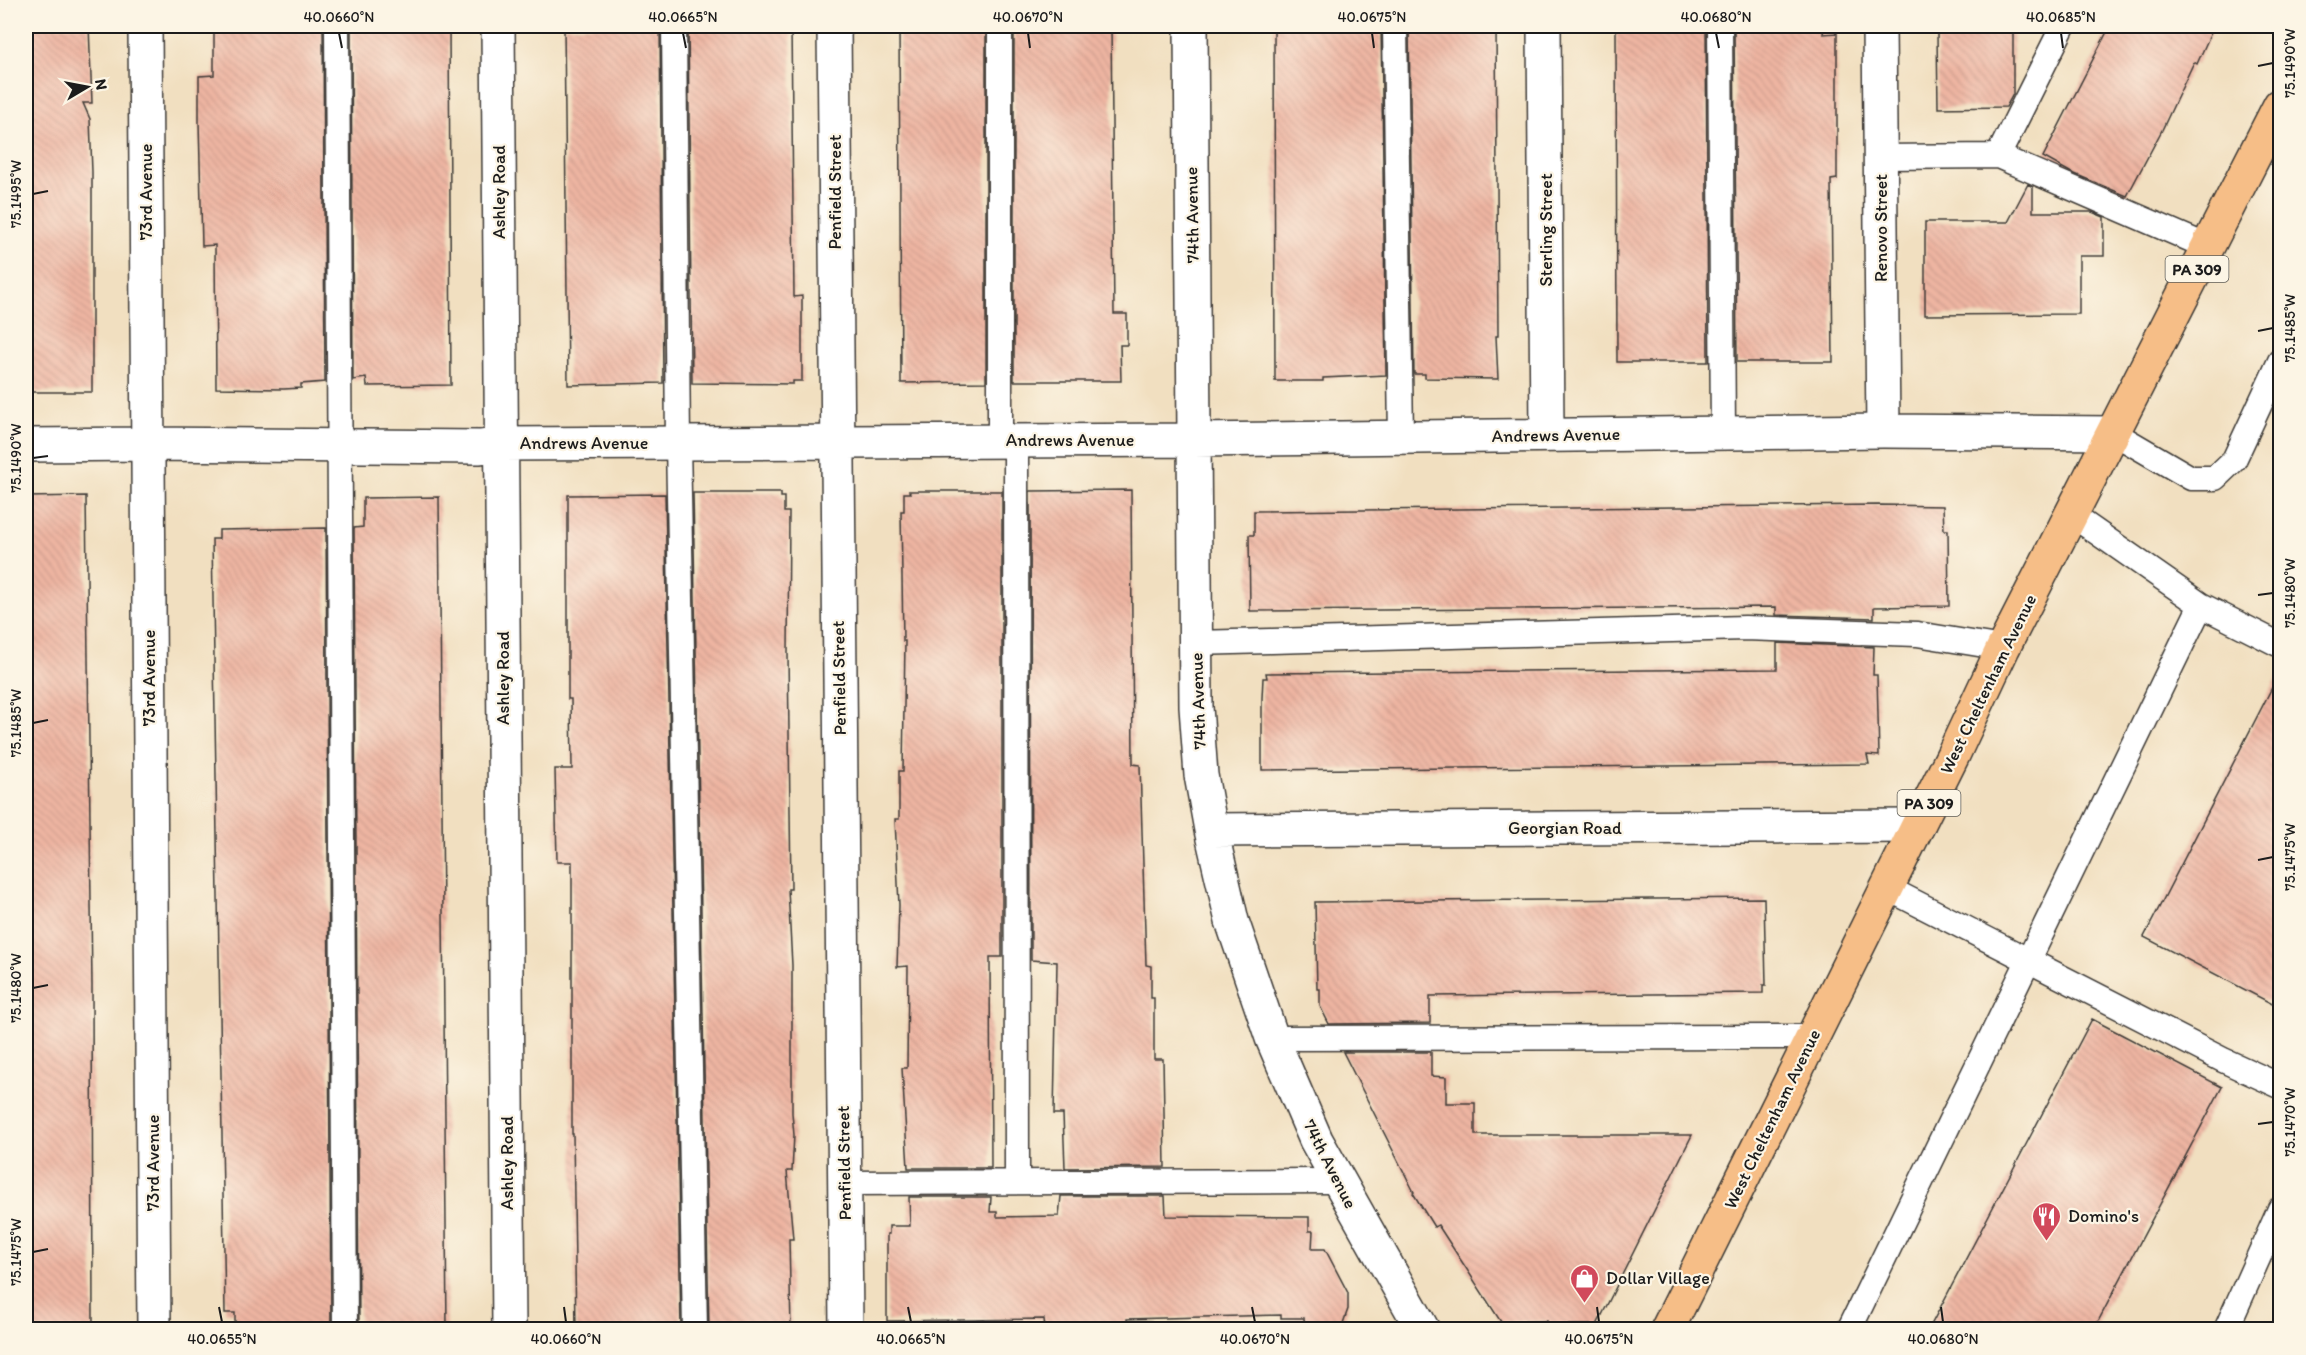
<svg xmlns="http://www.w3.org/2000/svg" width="2306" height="1355" font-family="Itim,sans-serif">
  <defs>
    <pattern id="building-back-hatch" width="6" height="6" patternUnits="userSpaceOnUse" patternTransform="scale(1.5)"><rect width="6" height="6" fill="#eeb5a2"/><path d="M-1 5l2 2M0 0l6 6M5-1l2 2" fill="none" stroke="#cc9b8b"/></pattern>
  </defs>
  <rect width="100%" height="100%" fill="#fcf5e5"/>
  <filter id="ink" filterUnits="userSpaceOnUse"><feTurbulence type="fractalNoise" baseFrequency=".0167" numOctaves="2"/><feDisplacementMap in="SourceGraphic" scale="12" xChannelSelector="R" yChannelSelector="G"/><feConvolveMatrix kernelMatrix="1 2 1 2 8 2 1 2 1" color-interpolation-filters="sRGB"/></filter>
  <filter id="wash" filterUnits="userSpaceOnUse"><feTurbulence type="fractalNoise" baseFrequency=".008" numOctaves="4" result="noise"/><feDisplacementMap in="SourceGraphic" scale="24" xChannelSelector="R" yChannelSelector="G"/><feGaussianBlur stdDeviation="1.35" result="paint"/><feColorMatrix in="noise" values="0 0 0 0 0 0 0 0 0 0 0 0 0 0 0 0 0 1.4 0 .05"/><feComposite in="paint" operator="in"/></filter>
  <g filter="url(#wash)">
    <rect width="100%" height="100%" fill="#f1dfc0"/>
    <g id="blocks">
      <path fill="url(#building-back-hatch)" d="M 26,26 L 89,26 L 92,103 L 83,103 L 90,119 L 92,172 L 92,392 L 26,392 Z
        M 214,26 L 323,26 L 325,382 L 301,384 L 301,388 L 284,389 L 216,388 L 215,245 L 202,246 L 199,122 L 199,76 L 214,75 Z
        M 351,26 L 449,26 L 451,385 L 367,386 L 366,378 L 353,380 Z
        M 564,26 L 660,26 L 663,383 L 568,385 Z
        M 688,26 L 791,26 L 794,297 L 802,296 L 802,381 L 793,381 L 793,384 L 692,383 Z
        M 899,26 L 986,26 L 986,382 L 901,383 Z
        M 1014,26 L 1111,26 L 1114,314 L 1127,314 L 1127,345 L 1120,345 L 1121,381 L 1014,381 Z
        M 1274,26 L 1381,26 L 1386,375 L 1323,378 L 1323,381 L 1275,381 Z
        M 1409,26 L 1496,26 L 1498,336 L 1496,336 L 1498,379 L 1425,378 L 1425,374 L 1414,374 Z
        M 1616,26 L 1706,26 L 1708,362 L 1617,362 Z
        M 1734,26 L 1824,26 L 1823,34 L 1837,33 L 1837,179 L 1831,180 L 1833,362 L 1737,362 Z
        M 1941,26 L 2013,26 L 2013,94 L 2006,107 L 1938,108 L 1937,33 L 1941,33 Z
        M 2110,26 L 2214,26 L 2197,64 L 2194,62 L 2162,130 L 2127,196 L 2070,172 L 2043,157 Z
        M 2028,184 L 2033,187 L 2033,212 L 2092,212 L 2104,217 L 2104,256 L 2079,256 L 2079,314 L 1925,315 L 1925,222 L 2008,222 Z
        M 1131,490 L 1133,764 L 1140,765 L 1146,965 L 1151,966 L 1151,998 L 1154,998 L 1154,1059 L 1163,1059 L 1165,1167 L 1065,1168 L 1063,1114 L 1054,1114 L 1057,962 L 1031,960 L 1030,491 Z
        M 909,491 L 1002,491 L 1002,957 L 990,957 L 991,1168 L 908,1168 L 902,1068 L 907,1068 L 908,966 L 897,967 L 899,905 L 895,819 L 899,819 L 899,771 L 903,771 L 905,641 L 903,641 L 901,511 L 904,511 L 904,493 L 910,493 Z
        M 693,493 L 781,493 L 781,497 L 784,497 L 784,512 L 789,512 L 788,654 L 791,889 L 788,889 L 792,965 L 792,1113 L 794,1135 L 792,1171 L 787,1171 L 793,1239 L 789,1239 L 791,1329 L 709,1329 Z
        M 665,494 L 681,1329 L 576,1329 L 573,1134 L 572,1134 L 572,862 L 557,862 L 555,769 L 572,769 L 571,699 L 568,699 L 568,495 Z
        M 86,496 L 92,985 L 93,1329 L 26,1329 L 26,497 Z
        M 439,497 L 447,1329 L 359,1329 L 354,528 L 363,527 L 363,498 Z
        M 1880,505 L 1943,506 L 1944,530 L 1948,530 L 1949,606 L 1874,607 L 1874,618 L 1776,615 L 1776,607 L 1250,611 L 1249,535 L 1254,535 L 1254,511 Z
        M 326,528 L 331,1329 L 235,1329 L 235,1313 L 225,1313 L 212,539 L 219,539 L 219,530 Z
        M 1777,643 L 1874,647 L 1873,675 L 1877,675 L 1879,756 L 1867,755 L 1869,764 L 1262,770 L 1262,698 L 1263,678 L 1267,678 L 1266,673 L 1777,669 Z
        M 2280,672 L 2280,1008 L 2144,937 Z
        M 1764,898 L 1766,985 L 1763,985 L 1763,993 L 1430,996 L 1430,1023 L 1329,1024 L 1320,1006 L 1320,989 L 1317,989 L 1315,902 Z
        M 2092,1019 L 2222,1087 L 2094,1329 L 1929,1329 Z
        M 1343,1052 L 1431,1052 L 1431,1076 L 1446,1077 L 1446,1103 L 1475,1103 L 1475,1135 L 1692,1135 L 1597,1325 L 1547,1325 L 1547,1321 L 1501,1322 L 1438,1225 L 1434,1227 L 1413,1193 L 1414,1192 Z
        M 1061,1196 L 1165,1196 L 1166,1216 L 1309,1217 L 1309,1231 L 1313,1231 L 1312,1249 L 1325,1249 L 1348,1293 L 1348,1309 L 1341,1329 L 1305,1329 L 1304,1318 L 1281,1318 L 1281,1315 L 1127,1319 L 1127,1329 L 1045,1329 L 1044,1319 L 887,1321 L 887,1234 L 889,1234 L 889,1226 L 910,1226 L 909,1197 L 991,1197 L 990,1212 L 997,1212 L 997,1217 L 1059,1216 Z"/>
    </g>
  </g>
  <g filter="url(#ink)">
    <use href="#blocks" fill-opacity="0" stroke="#3c3935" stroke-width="1.5"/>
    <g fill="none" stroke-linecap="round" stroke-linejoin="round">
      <defs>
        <path id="lane" d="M 337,26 L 345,1330
          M 674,26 L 678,442 L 695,1330
          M 1395,26 L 1401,437
          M 1720,26 L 1723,432
          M 2063,26 L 1998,156 L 2208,247
          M 1881,157 L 1998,156
          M 2114,433 L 2191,478 L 2215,478 L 2234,460 L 2280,361
          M 1000,440 L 1000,26
          M 1016,440 L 1017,1182
          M 2201,605 L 2280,645
          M 1196,643 L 1745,628 L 1917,634 L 2003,648
          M 1887,888 L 2223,1060 L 2280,1086
          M 1272,1038 L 1813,1037
          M 845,1183 L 1338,1181
          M 1849,1330 L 2201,605 L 2072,515
          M 2226,1330 L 2280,1209"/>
        <path id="street" d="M 145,26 L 154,1330
          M 498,26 L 509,1330
          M 834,26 L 846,1330
          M 1191,26 L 1196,707 L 1201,775 L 1211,830 L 1232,921 L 1272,1038 L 1316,1140 L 1423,1330
          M 1544,26 L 1547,435
          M 1879,26 L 1883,431
          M 26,445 L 148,444 L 480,447 L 502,444 L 1194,440 L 1883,431 L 2114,433
          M 1211,830 L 1918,826"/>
        <path id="highway" d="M 1667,1330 L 1953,755 L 2003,648 L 2280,105"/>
      </defs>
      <use href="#lane" stroke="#3c3935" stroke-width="27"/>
      <use href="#street" stroke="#3c3935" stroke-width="36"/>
      <use href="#highway" stroke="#3c3935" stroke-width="36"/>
      <use href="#lane" stroke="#fff" stroke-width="24"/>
      <use href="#street" stroke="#fff" stroke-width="33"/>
      <use href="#highway" stroke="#f6be87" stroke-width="33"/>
    </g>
  </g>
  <path fill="none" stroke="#1c1c1c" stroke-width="2" d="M 339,33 L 342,48M 683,33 L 686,48M 1028,33 L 1030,48M 1372,33 L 1374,48M 1716,33 L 1719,48M 2061,33 L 2063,48M 2258,66 L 2273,63M 33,194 L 48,191M 2258,331 L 2273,328M 33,458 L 48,456M 2258,595 L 2273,593M 33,723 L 48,720M 2258,860 L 2273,857M 33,988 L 48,985M 2258,1124 L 2273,1122M 33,1252 L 48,1249M 219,1307 L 222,1322M 564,1307 L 566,1322M 908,1307 L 911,1322M 1252,1307 L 1255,1322M 1597,1307 L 1599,1322M 1941,1307 L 1943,1322"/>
  <defs>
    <symbol id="restaurant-pin" viewBox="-11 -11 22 30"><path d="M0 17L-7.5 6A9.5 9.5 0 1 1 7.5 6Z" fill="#d1495b" stroke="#fcf5e5"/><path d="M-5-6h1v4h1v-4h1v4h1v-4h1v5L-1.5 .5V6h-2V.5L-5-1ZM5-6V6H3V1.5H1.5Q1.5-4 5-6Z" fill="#fff"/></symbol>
    <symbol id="shop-pin" viewBox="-11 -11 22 30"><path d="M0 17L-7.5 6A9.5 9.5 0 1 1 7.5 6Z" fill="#d1495b" stroke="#fcf5e5"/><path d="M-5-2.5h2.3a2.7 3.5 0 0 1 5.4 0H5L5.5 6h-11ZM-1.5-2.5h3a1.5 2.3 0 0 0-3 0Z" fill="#fff"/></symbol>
  </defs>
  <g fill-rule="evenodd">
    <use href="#restaurant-pin" x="2030" y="1200" width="33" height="45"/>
    <use href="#shop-pin" x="1568" y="1262" width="33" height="45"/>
  </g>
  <g text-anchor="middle" stroke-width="4.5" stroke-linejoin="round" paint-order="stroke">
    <g fill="#fcf5e5" stroke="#5f5d58" stroke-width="1.5">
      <rect x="2165.5" y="256" width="63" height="26" rx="4.5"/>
      <rect x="1897.5" y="790" width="63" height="26" rx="4.5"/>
    </g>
    <g font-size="16" font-weight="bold" fill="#1c1c1c">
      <text x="2197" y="275">PA 309</text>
      <text x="1929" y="809">PA 309</text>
    </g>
    <g font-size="18" fill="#1c1c1c" stroke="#fcf5e5">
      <text transform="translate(146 192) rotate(-90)" y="6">73rd Avenue</text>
      <text transform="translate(499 192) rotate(-90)" y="6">Ashley Road</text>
      <text transform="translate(835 192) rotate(-90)" y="6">Penfield Street</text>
      <text transform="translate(1192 215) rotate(-91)" y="6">74th Avenue</text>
      <text transform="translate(1881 228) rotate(-90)" y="6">Renovo Street</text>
      <text transform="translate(1546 230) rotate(-90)" y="6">Sterling Street</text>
      <text transform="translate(1556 435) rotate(-1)" y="6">Andrews Avenue</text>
      <text x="1070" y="446">Andrews Avenue</text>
      <text x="584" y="449">Andrews Avenue</text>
      <text transform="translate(149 678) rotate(-90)" y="6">73rd Avenue</text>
      <text transform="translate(503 678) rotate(-90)" y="6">Ashley Road</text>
      <text transform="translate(839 678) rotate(-91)" y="6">Penfield Street</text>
      <text transform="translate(1988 684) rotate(-64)" y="6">West Cheltenham Avenue</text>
      <text transform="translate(1198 701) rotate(-92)" y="6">74th Avenue</text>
      <text x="1565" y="834">Georgian Road</text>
      <text transform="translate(1772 1119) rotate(-64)" y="6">West Cheltenham Avenue</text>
      <text transform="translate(153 1163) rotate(-90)" y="6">73rd Avenue</text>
      <text transform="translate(507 1163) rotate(-90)" y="6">Ashley Road</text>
      <text transform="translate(844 1163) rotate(-91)" y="6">Penfield Street</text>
      <text transform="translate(1330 1164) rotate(63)" y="6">74th Avenue</text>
    </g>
    <g font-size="18" fill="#1c1c1c" stroke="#fcf5e5" text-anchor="start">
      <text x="2068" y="1222">Domino's</text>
      <text x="1606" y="1284">Dollar Village</text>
    </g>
  </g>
  <rect width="2306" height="1355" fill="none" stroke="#fcf5e5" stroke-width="66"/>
  <g transform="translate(87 87) rotate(80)" stroke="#fcf5e5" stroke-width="4.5" paint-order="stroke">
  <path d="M0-4.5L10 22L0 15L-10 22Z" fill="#1c1c1c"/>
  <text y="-9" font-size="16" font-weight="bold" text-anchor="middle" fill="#1c1c1c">N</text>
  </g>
  <rect x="33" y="33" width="2240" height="1289" fill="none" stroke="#1c1c1c" stroke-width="2"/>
  <g font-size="15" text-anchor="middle" fill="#1c1c1c">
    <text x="339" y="22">40.0660°N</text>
    <text x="683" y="22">40.0665°N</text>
    <text x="1028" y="22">40.0670°N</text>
    <text x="1372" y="22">40.0675°N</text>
    <text x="1716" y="22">40.0680°N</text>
    <text x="2061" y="22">40.0685°N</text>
    <text transform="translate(2290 63) rotate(-90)" y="5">75.1490°W</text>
    <text transform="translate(16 194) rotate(-90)" y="5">75.1495°W</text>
    <text transform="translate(2290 328) rotate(-90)" y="5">75.1485°W</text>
    <text transform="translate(16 458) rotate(-90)" y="5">75.1490°W</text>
    <text transform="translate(2290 593) rotate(-90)" y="5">75.1480°W</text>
    <text transform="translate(16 723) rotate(-90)" y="5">75.1485°W</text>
    <text transform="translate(2290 857) rotate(-90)" y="5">75.1475°W</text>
    <text transform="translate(16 988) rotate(-90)" y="5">75.1480°W</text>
    <text transform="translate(2290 1122) rotate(-90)" y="5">75.1470°W</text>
    <text transform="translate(16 1252) rotate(-90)" y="5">75.1475°W</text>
    <text x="222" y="1344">40.0655°N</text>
    <text x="566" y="1344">40.0660°N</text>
    <text x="911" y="1344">40.0665°N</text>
    <text x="1255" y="1344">40.0670°N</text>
    <text x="1599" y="1344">40.0675°N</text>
    <text x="1943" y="1344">40.0680°N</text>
  </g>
</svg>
